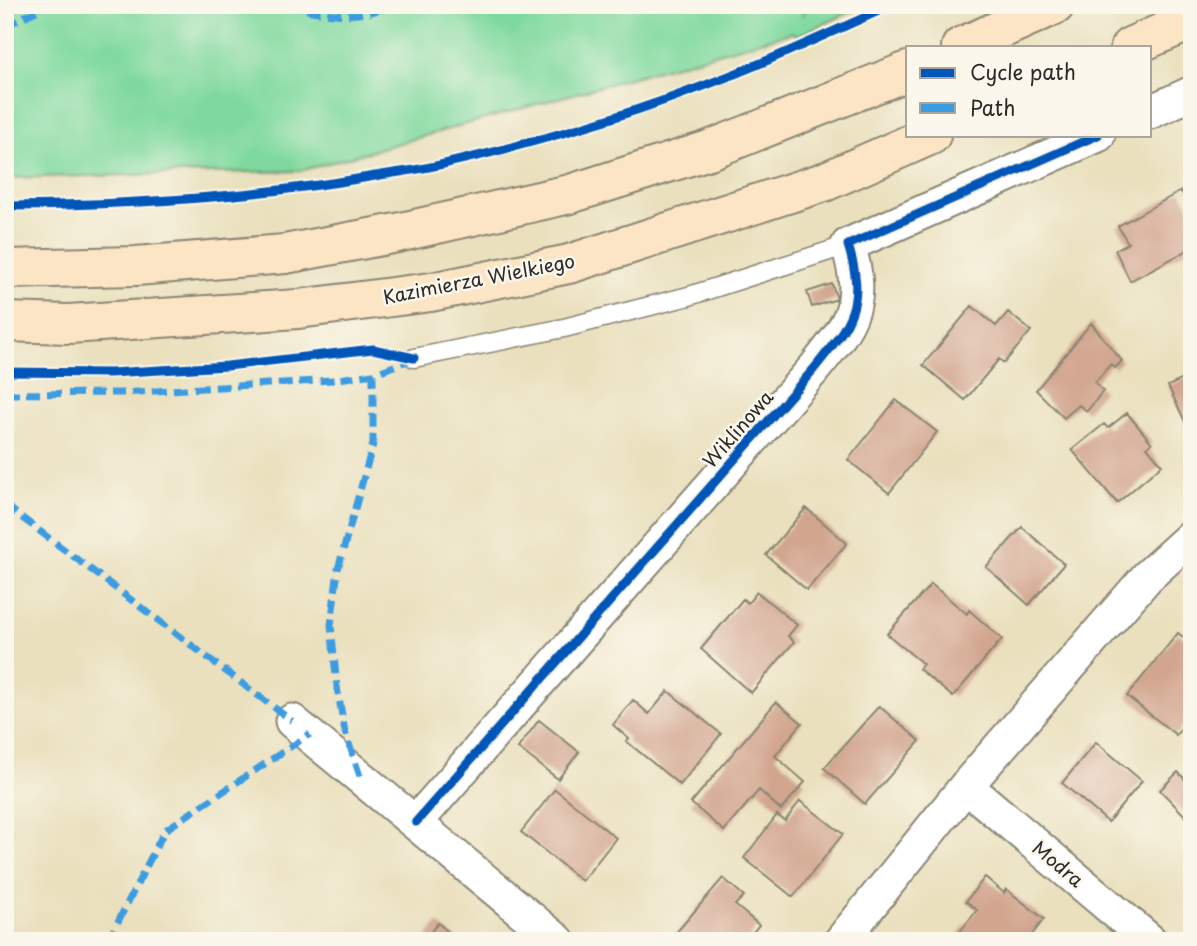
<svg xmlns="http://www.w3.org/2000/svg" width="1197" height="946" font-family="'Playpen Sans',sans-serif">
  <rect width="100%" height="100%" fill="#fbf7ec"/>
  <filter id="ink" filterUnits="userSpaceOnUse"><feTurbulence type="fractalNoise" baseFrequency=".0143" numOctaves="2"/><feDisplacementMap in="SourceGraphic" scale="14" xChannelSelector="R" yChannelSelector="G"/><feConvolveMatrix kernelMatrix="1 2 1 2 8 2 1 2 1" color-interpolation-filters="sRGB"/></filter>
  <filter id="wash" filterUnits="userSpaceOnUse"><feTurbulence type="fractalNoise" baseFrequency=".00686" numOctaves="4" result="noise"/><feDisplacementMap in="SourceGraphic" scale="28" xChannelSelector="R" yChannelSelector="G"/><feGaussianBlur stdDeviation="1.57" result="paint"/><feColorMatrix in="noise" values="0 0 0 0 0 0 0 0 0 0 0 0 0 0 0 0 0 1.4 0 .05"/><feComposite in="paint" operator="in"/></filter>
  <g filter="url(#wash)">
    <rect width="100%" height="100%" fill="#eae0bd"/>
    <path fill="#7fd99e" stroke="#558264" stroke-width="2" d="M 5,5 L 807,5 L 802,16 L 809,5 L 866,5 L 797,36 L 793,32 L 300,171 L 5,178 Z"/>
    <g id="blocks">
      <path fill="#d2a58e" d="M 1181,191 L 1192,211 L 1192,248 L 1130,281 L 1115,250 L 1128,243 L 1118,226 Z
        M 832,284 L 837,299 L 812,307 L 807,292 Z
        M 972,306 L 996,326 L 1008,312 L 1031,331 L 1004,363 L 999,359 L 965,400 L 923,365 Z
        M 1091,323 L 1122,361 L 1115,368 L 1111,364 L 1095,382 L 1103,391 L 1087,411 L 1079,405 L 1064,418 L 1036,390 Z
        M 1192,375 L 1192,436 L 1168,386 Z
        M 896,400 L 937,432 L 889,493 L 848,460 Z
        M 1127,413 L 1152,443 L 1147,447 L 1162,465 L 1117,503 L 1072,450 L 1104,424 L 1108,428 Z
        M 806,508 L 847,543 L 807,590 L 766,555 Z
        M 1022,527 L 1064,564 L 1029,605 L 986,567 Z
        M 931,584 L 967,614 L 969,610 L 1002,639 L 953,697 L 919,669 L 923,664 L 887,634 Z
        M 757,592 L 797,625 L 788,636 L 794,642 L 751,693 L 701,649 L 743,599 L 748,603 Z
        M 1178,633 L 1192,644 L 1192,715 L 1176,735 L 1127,696 Z
        M 668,691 L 721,734 L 680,785 L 626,741 L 629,739 L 613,725 L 633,700 L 649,714 Z
        M 776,702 L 802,723 L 775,756 L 805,782 L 781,810 L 759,790 L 724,831 L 691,803 Z
        M 879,706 L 920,741 L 865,804 L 824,768 Z
        M 539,720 L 579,752 L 558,779 L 518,748 Z
        M 1096,742 L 1142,781 L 1108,822 L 1062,783 Z
        M 1178,772 L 1192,787 L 1192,823 L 1160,790 Z
        M 555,789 L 616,838 L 582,881 L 521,832 Z
        M 800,801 L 843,834 L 793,897 L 744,858 L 777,815 L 785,821 Z
        M 985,877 L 1004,893 L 1006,889 L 1044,919 L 1027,941 L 966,941 L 958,934 L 977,910 L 966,901 Z
        M 723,878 L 744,896 L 735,905 L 759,925 L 750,936 L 756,941 L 669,941 Z
        M 438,923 L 459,941 L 423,941 Z"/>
    </g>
  </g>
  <g filter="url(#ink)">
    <use href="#blocks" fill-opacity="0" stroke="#8a8674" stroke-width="2"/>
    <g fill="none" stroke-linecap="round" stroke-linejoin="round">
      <defs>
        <path id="lane" d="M 414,358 L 564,328 L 689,296 L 848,245"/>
        <path id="street" d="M 1150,112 L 1192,93
          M 292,721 L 558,941
          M 966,786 L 1150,941
          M 416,822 L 813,370 C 850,324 867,306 848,245 L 1098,135
          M 841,941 L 966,786 L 1147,577 L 1192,536"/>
        <path id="secondary" d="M 961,47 L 1055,5
          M 1130,47 L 1192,20
          M 5,269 L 136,266 L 285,254 L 397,233 L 570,194 L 709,150 L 908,71
          M 5,322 L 69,324 L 298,309 L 431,292 L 569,264 L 824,182 L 931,135"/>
      </defs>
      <use href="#lane" stroke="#8a8674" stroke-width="21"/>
      <use href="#street" stroke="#8a8674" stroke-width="37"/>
      <use href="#secondary" stroke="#8a8674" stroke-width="42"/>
      <use href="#lane" stroke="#fff" stroke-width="18"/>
      <use href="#street" stroke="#fff" stroke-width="33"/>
      <use href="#secondary" stroke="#fce5c4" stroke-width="38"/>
      <path stroke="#3d9ce1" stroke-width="7" stroke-dasharray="14 7" stroke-linecap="butt" d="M 286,5 C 320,14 359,21 391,5
        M 5,26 L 49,5
        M 5,394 L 122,393 L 332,380 L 373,374 L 410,360
        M 5,505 L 292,721
        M 360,776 L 345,732 L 337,687 L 331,625 L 338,569 L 373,444 L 373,374
        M 108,941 L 165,830 L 310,734"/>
      <defs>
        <path id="cycleway" d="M 5,206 C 129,205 252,198 375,176 C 399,172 424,169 448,163 C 556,138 664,104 766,61 C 808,43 850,24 892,5
          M 5,372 L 110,373 L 227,366 L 373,349 L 414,358
          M 416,822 L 813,370 C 850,324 867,306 848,245 L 1098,135"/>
      </defs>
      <use href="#cycleway" stroke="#fbf7ec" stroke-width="13"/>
      <use href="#cycleway" stroke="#0057b8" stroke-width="9"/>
    </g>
  </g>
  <g text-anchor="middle" stroke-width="5" stroke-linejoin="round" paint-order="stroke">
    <g font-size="19" fill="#2b2b2b" stroke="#fbf7ec">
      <text transform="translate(479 279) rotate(-11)" y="7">Kazimierza Wielkiego</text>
      <text transform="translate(738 429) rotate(-49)" y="7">Wiklinowa</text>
      <text transform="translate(1058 864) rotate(40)" y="7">Modra</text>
    </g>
  </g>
  <rect width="1197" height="946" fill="none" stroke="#fbf7ec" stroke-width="28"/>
  <rect x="906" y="46" width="245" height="91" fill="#fbf7ec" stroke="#a8a59f" stroke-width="2"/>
  <rect x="920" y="68" width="35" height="10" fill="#0057b8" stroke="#a8a59f" stroke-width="2"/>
  <text x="970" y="80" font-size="21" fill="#2b2b2b">Cycle path</text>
  <rect x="920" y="103" width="35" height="10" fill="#3d9ce1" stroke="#a8a59f" stroke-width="2"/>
  <text x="970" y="116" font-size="21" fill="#2b2b2b">Path</text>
</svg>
